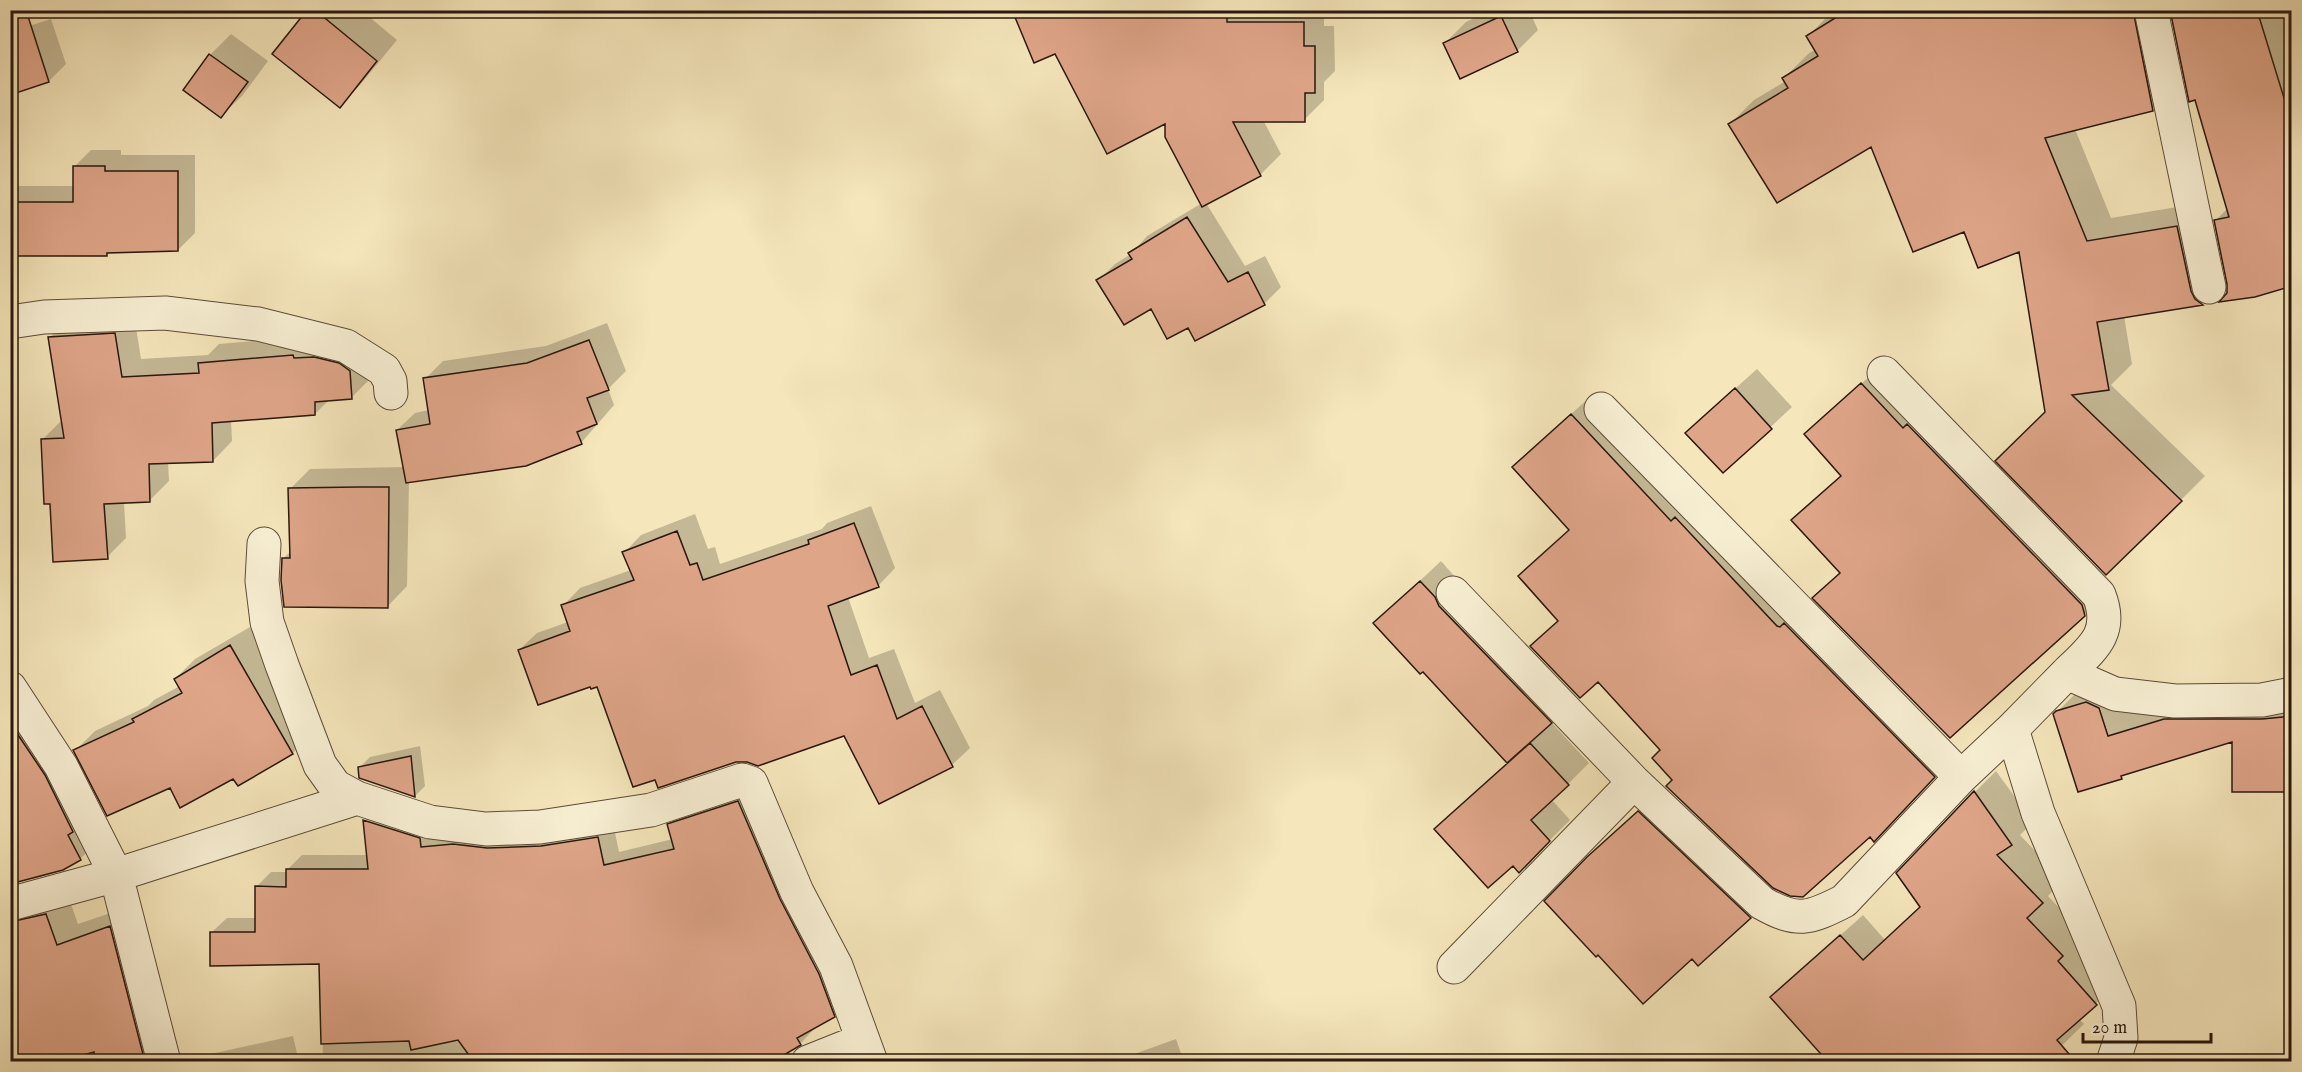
<svg xmlns="http://www.w3.org/2000/svg" width="2302" height="1072" font-family="'IM FELL English',serif">
  <rect width="100%" height="100%" fill="#f5e6bb"/>
  <filter id="stains"><feTurbulence type="fractalNoise" baseFrequency=".00333" numOctaves="4"/><feColorMatrix values="0 0 0 0 .2 0 0 0 0 .09 0 0 0 0 .02 0 0 0 .5 -.17"/></filter>
  <radialGradient id="worn" r=".72"><stop offset=".6" stop-color="#630" stop-opacity="0"/><stop offset="1" stop-color="#630" stop-opacity=".3"/></radialGradient>
  <path fill="#0003" d="M 309,10 L 361,10 L 397,40 L 360,85 L 339,106 Z
    M 1013,10 L 1324,10 L 1324,26 L 1334,26 L 1335,71 L 1324,82 L 1324,100 L 1304,120 L 1263,120 L 1281,154 L 1260,175 L 1206,203 L 1245,266 L 1265,256 L 1281,287 L 1264,304 L 1189,326 L 1098,281 L 1115,264 L 1131,254 L 1147,236 L 1202,203 L 1166,121 L 1056,52 Z
    M 1491,10 L 1529,10 L 1538,30 L 1517,51 L 1445,43 L 1466,22 Z
    M 1834,10 L 2161,10 L 2176,85 L 2152,110 L 2075,129 L 2111,218 L 2201,203 L 2219,275 L 2226,280 L 2203,303 L 2124,316 L 2132,364 L 2111,385 L 2205,476 L 2181,500 L 2047,412 L 2020,250 L 1872,144 L 1730,124 L 1754,100 L 1786,81 L 1784,78 L 1808,54 L 1816,49 L 1808,36 Z
    M 2181,10 L 2282,10 L 2292,41 L 2292,285 L 2228,294 L 2229,284 L 2216,220 L 2228,208 Z
    M 51,19 L 66,64 L 49,81 L 10,32 Z
    M 231,34 L 268,61 L 242,96 L 221,116 L 210,55 Z
    M 91,150 L 121,150 L 121,155 L 195,155 L 195,233 L 178,250 L 110,251 L 106,255 L 10,255 L 10,186 L 74,186 L 74,167 Z
    M 134,315 L 141,359 L 208,355 L 219,344 L 312,336 L 370,379 L 351,398 L 329,400 L 315,414 L 231,420 L 232,441 L 213,461 L 168,462 L 169,481 L 149,501 L 124,502 L 126,538 L 107,557 L 51,503 L 42,440 L 62,420 L 50,337 L 69,318 Z
    M 607,323 L 626,371 L 608,389 L 614,405 L 581,443 L 409,481 L 407,586 L 387,607 L 283,559 L 291,551 L 290,489 L 310,469 L 404,467 L 397,430 L 415,413 L 429,410 L 425,379 L 443,361 L 546,346 Z
    M 1883,364 L 2105,594 L 2084,615 L 1814,598 L 1841,572 L 1793,520 L 1842,474 L 1806,434 Z
    M 1757,369 L 1792,407 L 1723,471 L 1708,413 Z
    M 1594,393 L 1694,500 L 1956,754 L 1896,818 L 1870,834 L 1674,780 L 1661,750 L 1598,680 L 1532,646 L 1558,620 L 1520,576 L 1570,529 L 1514,467 Z
    M 871,506 L 895,568 L 878,586 L 848,597 L 869,658 L 894,649 L 915,703 L 940,690 L 970,748 L 952,765 L 880,802 L 844,735 L 598,685 L 519,650 L 537,633 L 568,622 L 563,606 L 580,588 L 631,570 L 624,553 L 641,535 L 695,514 L 708,549 L 715,547 L 720,564 L 822,529 L 827,523 Z
    M 1441,561 L 1455,577 L 1460,585 L 1571,701 L 1551,722 L 1589,763 L 1552,800 L 1570,820 L 1519,871 L 1513,864 L 1437,829 L 1508,762 L 1423,670 L 1375,623 Z
    M 250,627 L 312,733 L 293,753 L 239,784 L 234,777 L 170,786 L 75,751 L 95,731 L 148,706 L 154,700 L 180,686 L 175,679 L 195,659 Z
    M 2124,683 L 2292,694 L 2292,790 L 2234,740 L 2125,774 L 2121,777 L 2055,714 L 2083,686 Z
    M 10,715 L 101,838 L 80,859 L 13,882 L 13,888 L 67,893 L 78,924 L 131,906 L 179,1061 L 293,1036 L 299,1062 L 10,1062 Z
    M 420,746 L 425,786 L 415,796 L 359,768 L 370,757 Z
    M 1996,771 L 2033,822 L 2020,835 L 2063,880 L 2048,896 L 2084,934 L 2118,983 L 2079,1019 L 2084,1024 L 2045,1062 L 1772,997 L 1863,915 L 1885,940 L 1922,906 L 1975,792 Z
    M 753,787 L 849,1001 L 834,1016 L 813,1027 L 814,1029 L 800,1044 L 788,1050 L 793,1062 L 323,1062 L 321,963 L 212,932 L 227,918 L 256,918 L 257,886 L 271,872 L 287,872 L 287,870 L 302,855 L 368,855 L 365,820 L 379,806 L 613,823 L 619,852 L 673,839 L 669,825 L 684,810 Z
    M 1659,792 L 1770,896 L 1749,917 L 1610,836 Z
    M 1176,1039 L 1184,1062 L 1112,1062 Z"/>
  <path fill="#dfa589" stroke="#29170b" stroke-width="1.5" d="M 10,10 L 26,10 L 49,82 L 10,95 Z
    M 307,10 L 315,10 L 377,61 L 340,108 L 272,54 Z
    M 1012,10 L 1121,10 L 1121,17 L 1227,15 L 1227,22 L 1304,22 L 1304,46 L 1315,46 L 1315,93 L 1305,93 L 1305,122 L 1233,122 L 1261,176 L 1202,207 L 1165,137 L 1165,124 L 1107,154 L 1055,54 L 1034,63 Z
    M 1848,10 L 2133,10 L 2153,111 L 2045,138 L 2087,241 L 2177,226 L 2191,291 L 2195,299 L 2203,305 L 2097,322 L 2109,390 L 2072,395 L 2182,501 L 2106,575 L 1995,461 L 2045,412 L 2019,252 L 1978,268 L 1964,232 L 1913,252 L 1871,147 L 1777,203 L 1728,124 L 1788,88 L 1782,78 L 1818,56 L 1806,36 Z
    M 2170,10 L 2257,10 L 2292,124 L 2292,286 L 2255,297 L 2219,302 L 2227,293 L 2227,284 L 2214,220 L 2229,217 L 2195,100 L 2189,102 Z
    M 1501,16 L 1518,52 L 1460,79 L 1443,43 Z
    M 209,54 L 248,82 L 221,118 L 183,90 Z
    M 73,166 L 105,166 L 105,171 L 178,171 L 178,251 L 107,253 L 107,256 L 10,256 L 10,202 L 73,202 Z
    M 1187,217 L 1228,282 L 1248,272 L 1265,305 L 1195,341 L 1188,328 L 1167,339 L 1151,309 L 1124,325 L 1096,280 L 1132,259 L 1128,253 Z
    M 115,333 L 122,377 L 199,373 L 198,363 L 293,355 L 294,358 L 314,357 L 339,363 L 350,371 L 352,399 L 315,402 L 315,415 L 212,423 L 213,462 L 149,464 L 150,502 L 104,504 L 108,559 L 53,562 L 50,504 L 44,504 L 41,439 L 64,438 L 48,337 Z
    M 589,340 L 609,390 L 587,398 L 597,424 L 577,432 L 582,444 L 526,466 L 406,483 L 396,430 L 430,424 L 423,378 L 527,363 Z
    M 1861,383 L 1903,428 L 1907,424 L 2082,605 L 2084,612 L 2085,616 L 1950,738 L 1812,598 L 1840,573 L 1791,520 L 1841,476 L 1804,434 Z
    M 1735,388 L 1772,429 L 1723,473 L 1685,433 Z
    M 1571,414 L 1671,521 L 1675,517 L 1777,626 L 1780,627 L 1784,623 L 1935,777 L 1874,842 L 1870,837 L 1803,897 L 1790,896 L 1773,888 L 1666,786 L 1672,780 L 1652,758 L 1660,750 L 1598,682 L 1580,698 L 1530,646 L 1558,621 L 1518,576 L 1569,530 L 1512,467 Z
    M 359,487 L 389,487 L 388,608 L 284,607 L 281,580 L 282,558 L 290,558 L 288,488 Z
    M 854,523 L 879,587 L 828,606 L 851,675 L 877,665 L 897,719 L 922,706 L 953,767 L 879,804 L 844,736 L 758,766 L 747,762 L 736,762 L 658,788 L 655,780 L 633,787 L 597,687 L 591,689 L 590,687 L 538,705 L 518,650 L 570,631 L 561,605 L 634,580 L 622,552 L 677,531 L 690,565 L 697,563 L 703,580 L 809,544 L 808,540 Z
    M 1420,581 L 1435,597 L 1439,606 L 1552,723 L 1507,763 L 1423,672 L 1420,674 L 1373,623 Z
    M 230,645 L 293,754 L 238,786 L 233,779 L 180,808 L 170,788 L 107,816 L 73,750 L 134,722 L 132,719 L 182,693 L 174,679 Z
    M 2086,702 L 2099,708 L 2108,736 L 2164,719 L 2262,719 L 2292,716 L 2292,792 L 2232,792 L 2232,742 L 2121,776 L 2122,779 L 2078,792 L 2053,714 L 2056,711 Z
    M 10,723 L 45,775 L 73,832 L 68,835 L 81,860 L 63,870 L 10,884 Z
    M 1530,743 L 1569,785 L 1531,820 L 1550,841 L 1519,873 L 1513,866 L 1488,888 L 1434,829 Z
    M 411,756 L 415,797 L 359,778 L 358,767 Z
    M 1974,791 L 2012,845 L 1997,855 L 2043,903 L 2027,918 L 2063,956 L 2058,961 L 2097,1005 L 2057,1040 L 2076,1062 L 1828,1062 L 1770,997 L 1840,935 L 1863,960 L 1920,907 L 1896,873 Z
    M 738,801 L 780,899 L 819,974 L 835,1017 L 797,1038 L 801,1045 L 772,1062 L 474,1062 L 458,1040 L 411,1050 L 409,1041 L 321,1044 L 319,964 L 210,966 L 210,932 L 255,932 L 255,886 L 286,887 L 286,869 L 368,869 L 363,820 L 420,838 L 421,847 L 453,844 L 487,848 L 541,846 L 598,837 L 604,865 L 674,849 L 667,824 Z
    M 1638,811 L 1751,918 L 1698,966 L 1692,959 L 1643,1004 L 1598,955 L 1596,957 L 1544,901 L 1587,857 Z
    M 46,914 L 57,945 L 110,926 L 145,1062 L 95,1062 L 94,1052 L 59,1062 L 10,1062 L 10,922 Z"/>
  <g fill="none" stroke-linecap="round" stroke-linejoin="round">
    <defs>
      <path id="minor" d="M 2151,10 L 2209,287
        M 10,322 L 44,317 L 165,313 L 258,324 L 346,346 L 384,370 L 390,381 L 391,393
        M 1884,373 L 2099,595 C 2114,633 2093,648 2067,673
        M 1601,409 L 1961,777
        M 264,544 L 262,581 L 267,622 L 282,665 L 320,765 L 335,786 L 357,798 L 430,822 L 486,829 L 540,827 L 651,810 L 742,780 L 751,783 L 797,892 L 836,966 L 871,1062
        M 1453,593 L 1634,782 L 1762,903 C 1797,923 1809,919 1844,901 L 1961,777 L 2012,729
        M 10,688 L 61,766 L 116,875 L 164,1062
        M 10,904 L 116,875 L 357,798
        M 1454,967 L 1634,782
        M 808,1062 L 863,1040
        M 2113,1062 L 2121,1038 L 2119,1006 L 2038,813 L 2012,729 L 2067,673 L 2115,694 L 2175,701 L 2262,700 L 2292,694"/>
    </defs>
    <use href="#minor" stroke="#5c4b37" stroke-width="35"/>
    <use href="#minor" stroke="#f8efd3" stroke-width="33"/>
  </g>
  <rect width="2302" height="1072" fill="none" stroke="#f5e6bb" stroke-width="36"/>
  <rect x="12" y="12" width="2278" height="1048" fill="none" stroke="#29170b" stroke-width="3"/>
  <rect x="18" y="18" width="2266" height="1036" fill="none" stroke="#29170b" stroke-width="1.5"/>
  <path d="M2083 1033v9h128v-9" fill="none" stroke="#29170b" stroke-width="3"/>
  <text x="2092" y="1033" font-size="18" fill="#29170b" stroke="#f8efd3" stroke-width="4.5" paint-order="stroke">20 m</text>
  <rect width="100%" height="100%" filter="url(#stains)"/>
  <rect width="100%" height="100%" fill="url(#worn)"/>
</svg>
